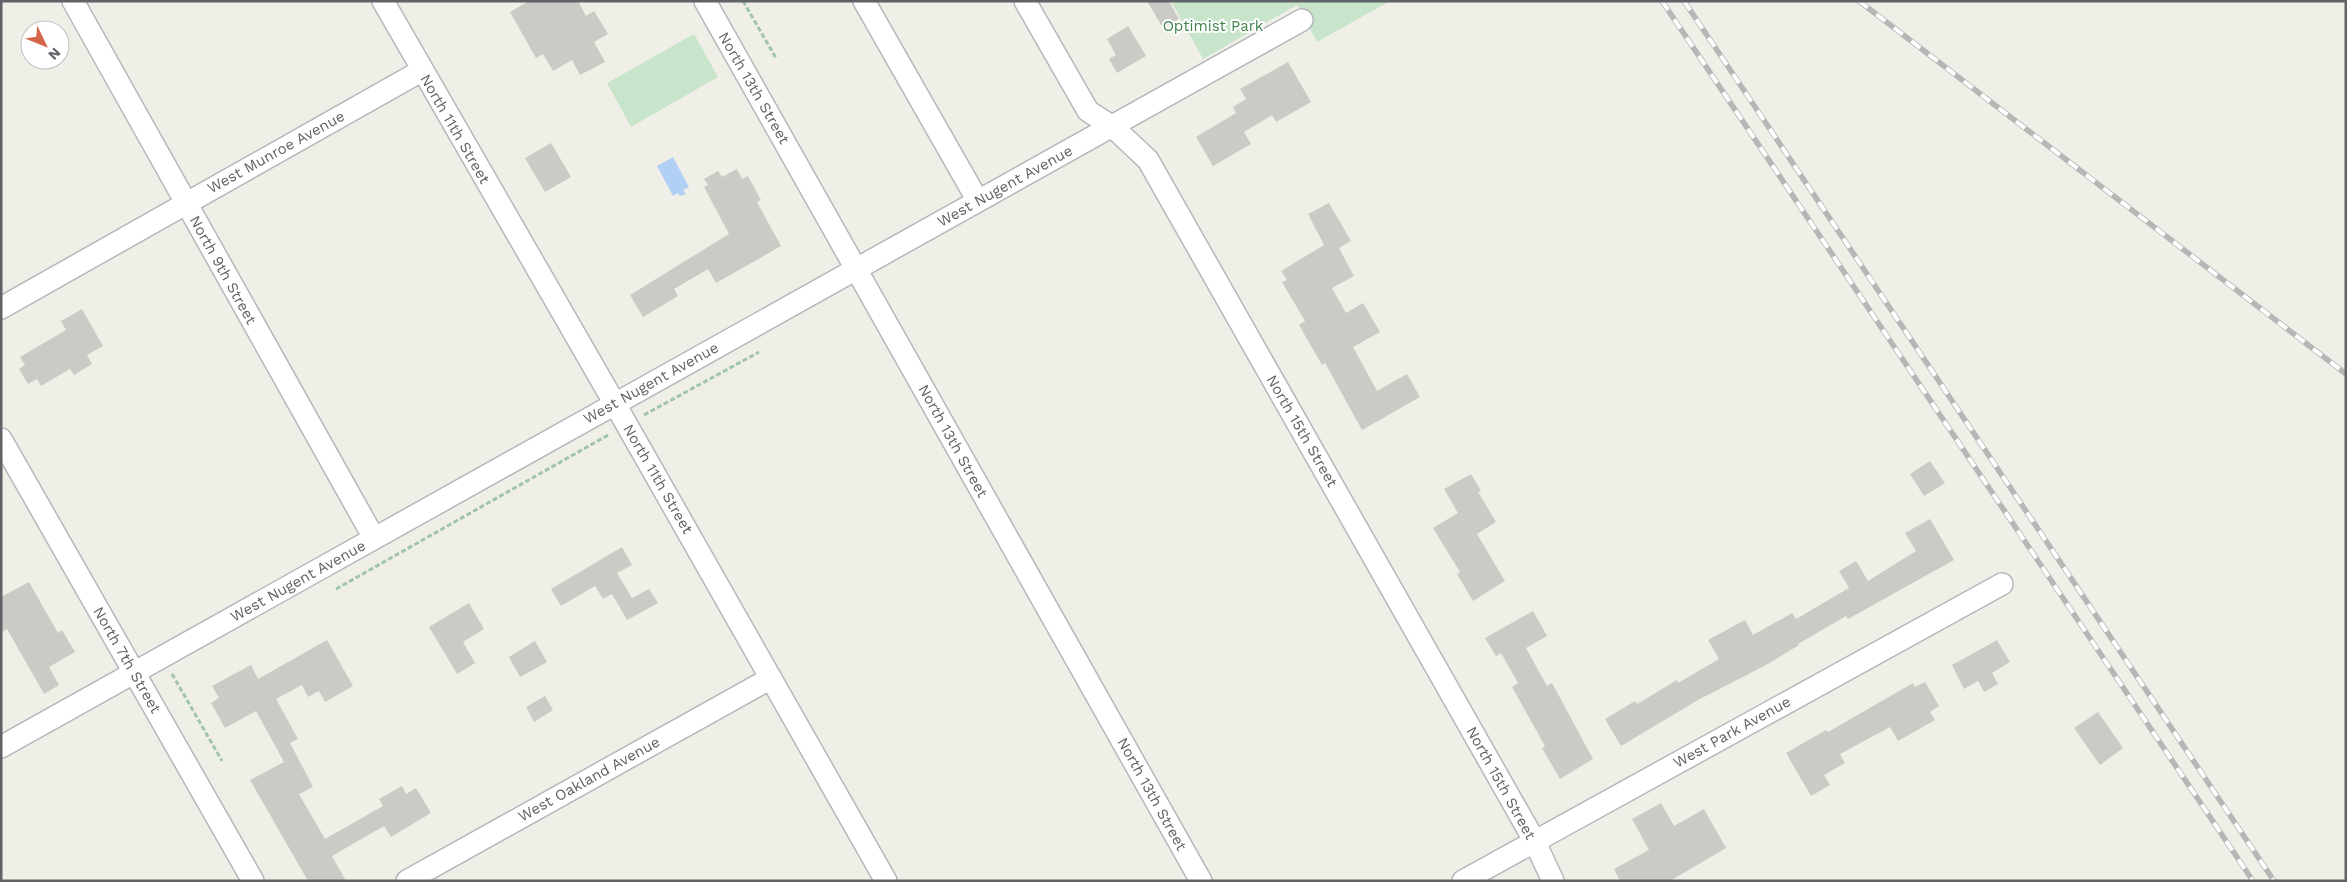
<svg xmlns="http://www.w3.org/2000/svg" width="2347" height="882" font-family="'Work Sans',sans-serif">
  <rect width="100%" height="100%" fill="#efefe8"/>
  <path fill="#c8e4cb" d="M 1171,1 L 1390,1 L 1317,42 L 1297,5 L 1203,59 Z
    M 694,34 L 718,77 L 631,127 L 607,83 Z"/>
  <path fill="#b2d0f6" d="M 673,157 L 689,187 L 683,190 L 686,194 L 680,196 L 678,193 L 673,196 L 657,166 Z"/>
  <path fill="#cbcac4" d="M 529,1 L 578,1 L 586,16 L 594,11 L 608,34 L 594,42 L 605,62 L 580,75 L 572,60 L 553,71 L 543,54 L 536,58 L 510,12 Z
    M 1147,1 L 1169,1 L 1179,19 L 1163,28 Z
    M 1128,26 L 1146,56 L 1117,73 L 1109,59 L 1116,55 L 1107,39 Z
    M 1288,62 L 1311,102 L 1276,122 L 1272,115 L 1244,132 L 1251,144 L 1213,166 L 1196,137 L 1236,113 L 1233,107 L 1246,99 L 1240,89 Z
    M 551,143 L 571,177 L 545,192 L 525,158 Z
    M 737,169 L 742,179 L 748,176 L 761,200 L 757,202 L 781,246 L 716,283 L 708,269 L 674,289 L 678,296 L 643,317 L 630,295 L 729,234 L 704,187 L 708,185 L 704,179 L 718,171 L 722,177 Z
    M 1329,203 L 1351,241 L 1339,248 L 1354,276 L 1332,288 L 1346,313 L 1363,303 L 1380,332 L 1353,347 L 1377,391 L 1407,374 L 1420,397 L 1362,430 L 1325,363 L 1322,365 L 1299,325 L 1305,321 L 1282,282 L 1287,280 L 1281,271 L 1324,245 L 1308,214 Z
    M 82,309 L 103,346 L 87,355 L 92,364 L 74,375 L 70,369 L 41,386 L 37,379 L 28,384 L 19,369 L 25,365 L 20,357 L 66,330 L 61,321 Z
    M 1930,461 L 1945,483 L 1924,496 L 1910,474 Z
    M 1471,474 L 1481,491 L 1478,492 L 1496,522 L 1477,534 L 1505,581 L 1473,601 L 1457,574 L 1460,572 L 1433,528 L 1458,513 L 1444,489 Z
    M 1930,519 L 1954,560 L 1848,619 L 1846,616 L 1798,644 L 1799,645 L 1768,664 L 1698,700 L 1621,746 L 1605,719 L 1635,701 L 1637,704 L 1677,680 L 1678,683 L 1719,659 L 1708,640 L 1745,620 L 1753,635 L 1792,613 L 1796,619 L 1849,588 L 1839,571 L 1856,561 L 1868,581 L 1916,551 L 1905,533 Z
    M 622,547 L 632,565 L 617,573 L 632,598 L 649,589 L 658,603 L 627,620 L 612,594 L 603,599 L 595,586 L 561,606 L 551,589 Z
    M 29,582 L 58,633 L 62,630 L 75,652 L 49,667 L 59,685 L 44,694 L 7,629 L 1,633 L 1,597 Z
    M 469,603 L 484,629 L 463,642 L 475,663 L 457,674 L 429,627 Z
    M 1533,611 L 1547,636 L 1526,648 L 1547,686 L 1552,683 L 1593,759 L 1560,779 L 1542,748 L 1545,746 L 1512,687 L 1518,683 L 1501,653 L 1496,656 L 1485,638 Z
    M 327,640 L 353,686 L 325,702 L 319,691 L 308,697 L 302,685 L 276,699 L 298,739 L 290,743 L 313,787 L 299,794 L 325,839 L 383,806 L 379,799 L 402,786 L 406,794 L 416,788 L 431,813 L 391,837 L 384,826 L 332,856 L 346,881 L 308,881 L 250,780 L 284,762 L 256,711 L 225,728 L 211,703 L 219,698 L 212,686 L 251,665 L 258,679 Z
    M 1997,640 L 2010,662 L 1992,673 L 1998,684 L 1984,692 L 1978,681 L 1964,689 L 1952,665 Z
    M 535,641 L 547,662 L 520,677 L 509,657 Z
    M 1925,682 L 1939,706 L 1930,712 L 1935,720 L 1898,741 L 1890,727 L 1840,754 L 1845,763 L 1824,775 L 1830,785 L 1811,796 L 1786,753 L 1826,730 L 1828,732 L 1913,683 L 1915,687 Z
    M 545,696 L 553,710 L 534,722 L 526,707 Z
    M 2098,712 L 2123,748 L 2100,765 L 2074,728 Z
    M 1661,803 L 1674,826 L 1704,809 L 1726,848 L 1670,881 L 1620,881 L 1614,869 L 1649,850 L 1632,819 Z"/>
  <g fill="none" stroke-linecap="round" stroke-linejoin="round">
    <defs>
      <path id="minor" d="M 73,1 L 374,538
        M 383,1 L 615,404 L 886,881
        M 705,1 L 1201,881
        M 864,1 L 978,201
        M 1025,1 L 1088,111 L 1113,127 L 1148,160 L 1534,840 L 1553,881
        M 1,308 L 421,71
        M 1,439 L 253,881
        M 1,747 L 1302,20
        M 407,881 L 771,678
        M 1463,881 L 2002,584"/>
    </defs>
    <use href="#minor" stroke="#b5b7bb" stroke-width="24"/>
    <path stroke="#a1c4b0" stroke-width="3" stroke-dasharray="5 2.5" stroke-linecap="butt" d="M 743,1 L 776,58
      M 644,415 L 759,352
      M 336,589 L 610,434
      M 172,674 L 222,761"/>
    <use href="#minor" stroke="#fff" stroke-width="21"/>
    <defs>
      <path id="rail" d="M 1662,1 L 2253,881
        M 1684,1 L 2274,881
        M 1859,1 L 2346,374"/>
    </defs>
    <use href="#rail" stroke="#b5b6b6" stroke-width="5.5"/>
    <use href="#rail" stroke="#fff" stroke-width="4" stroke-dasharray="11" stroke-linecap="butt"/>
  </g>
  <g text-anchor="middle" stroke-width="4" stroke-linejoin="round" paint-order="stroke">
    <g font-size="15" fill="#41844c" stroke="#fff">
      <text x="1213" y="31">Optimist Park</text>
    </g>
    <g font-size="15" fill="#5f6266" stroke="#fff">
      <text transform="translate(754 88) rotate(60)" y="5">North 13th Street</text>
      <text transform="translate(455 129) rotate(60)" y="5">North 11th Street</text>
      <text transform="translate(276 152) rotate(-29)" y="5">West Munroe Avenue</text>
      <text transform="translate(1005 186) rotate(-29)" y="5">West Nugent Avenue</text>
      <text transform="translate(223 270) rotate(61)" y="5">North 9th Street</text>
      <text transform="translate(651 383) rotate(-29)" y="5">West Nugent Avenue</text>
      <text transform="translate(1302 431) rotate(60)" y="5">North 15th Street</text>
      <text transform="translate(953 441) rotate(61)" y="5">North 13th Street</text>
      <text transform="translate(658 479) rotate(60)" y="5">North 11th Street</text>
      <text transform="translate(298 581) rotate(-29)" y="5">West Nugent Avenue</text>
      <text transform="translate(127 660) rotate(60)" y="5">North 7th Street</text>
      <text transform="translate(1732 732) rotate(-29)" y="5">West Park Avenue</text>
      <text transform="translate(589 779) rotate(-29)" y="5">West Oakland Avenue</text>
      <text transform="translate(1501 783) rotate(61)" y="5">North 15th Street</text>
      <text transform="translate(1152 794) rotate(61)" y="5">North 13th Street</text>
    </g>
  </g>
  <rect width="2347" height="882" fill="none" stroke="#5f6266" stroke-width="5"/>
  <g transform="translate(45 45) rotate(133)"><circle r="24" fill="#ffffff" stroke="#bfc0c2"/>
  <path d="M0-4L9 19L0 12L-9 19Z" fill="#d66448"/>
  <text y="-8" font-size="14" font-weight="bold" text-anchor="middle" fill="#5f6266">N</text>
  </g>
</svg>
